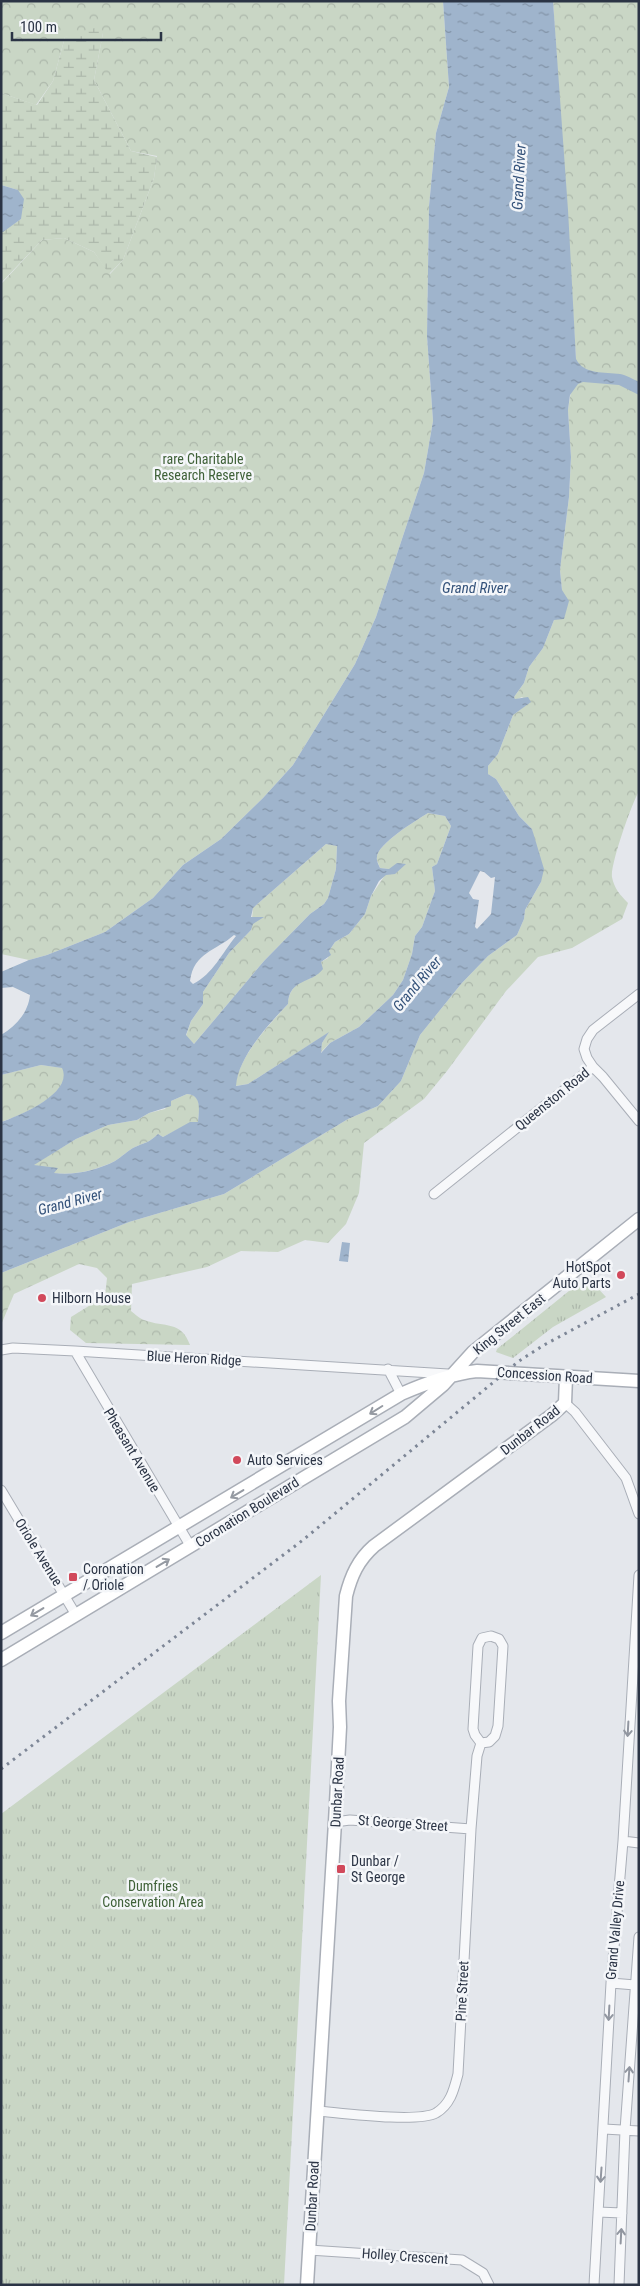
<svg xmlns="http://www.w3.org/2000/svg" width="640" height="2286" font-family="'Roboto Condensed',sans-serif">
  <defs>
    <pattern id="grass-tufts" width="24" height="20" patternUnits="userSpaceOnUse" patternTransform="scale(1.25)"><rect width="24" height="20" fill="#c9d6c5"/><path d="M3 7l-1-3M5 7V3M7 7l1-3M15 17l-1-3M17 17v-4M19 17l1-3" fill="none" stroke="#adb8ab"/></pattern>
    <pattern id="forest-crowns" width="20" height="18" patternUnits="userSpaceOnUse" patternTransform="scale(1.25)"><rect width="20" height="18" fill="#c9d6c5"/><path d="M2 6a3 3 0 1 1 6 0M12 15a3 3 0 1 1 6 0" fill="none" stroke="#adb8ab"/></pattern>
    <pattern id="wetland-marsh" width="20" height="14" patternUnits="userSpaceOnUse" patternTransform="scale(1.25)"><rect width="20" height="14" fill="#c9d6c5"/><path d="M1 5h8M5 5V1M11 12h8M15 12V8" fill="none" stroke="#adb8ab"/></pattern>
    <pattern id="water-ripples" width="26" height="14" patternUnits="userSpaceOnUse" patternTransform="scale(1.25)"><rect width="26" height="14" fill="#9fb4cc"/><path d="M2 4q2-2 4 0t4 0M15 11q2-2 4 0t4 0" fill="none" stroke="#8293a7"/></pattern>
  </defs>
  <rect width="100%" height="100%" fill="#e4e7ec"/>
  <path fill="url(#grass-tufts)" d="M 585,1278 L 592,1282 L 606,1297 L 553,1327 L 513,1358 L 496,1352 L 497,1349 Z
    M 321,1575 L 284,2285 L 1,2285 L 1,1814 Z"/>
  <path fill="url(#forest-crowns)" d="M 1,1 L 443,1 L 449,87 L 436,133 L 429,206 L 427,336 L 433,421 L 424,473 L 376,617 L 355,664 L 293,765 L 263,798 L 221,839 L 183,865 L 153,898 L 105,932 L 47,955 L 29,960 L 1,954 L 2,283 L 42,240 L 64,238 L 94,252 L 110,274 L 123,260 L 154,178 L 157,156 L 131,151 L 94,80 L 103,33 L 65,37 L 53,81 L 36,105 L 1,93 Z
    M 553,1 L 639,1 L 639,791 C 632,803 610,865 612,877 C 614,888 620,895 628,903 L 622,919 L 572,948 L 538,957 L 506,991 L 447,1071 L 424,1099 L 364,1143 L 359,1193 L 346,1224 L 328,1243 L 305,1240 L 278,1252 L 241,1251 L 207,1267 L 132,1284 L 131,1311 C 135,1314 140,1319 144,1320 C 165,1328 181,1320 190,1345 L 86,1343 L 70,1330 L 71,1317 L 105,1296 L 107,1278 L 97,1268 L 79,1264 L 14,1294 L 1,1325 L 1,1273 L 129,1222 L 224,1194 L 348,1119 L 378,1106 L 401,1081 L 420,1035 L 461,984 L 488,956 L 517,935 L 524,919 L 525,910 L 541,882 L 532,829 L 519,816 L 496,779 L 488,774 L 488,766 L 498,754 L 513,715 L 530,702 L 522,697 L 515,700 L 514,697 L 524,683 L 529,667 L 543,648 L 554,620 L 562,590 L 560,570 L 569,497 L 571,457 L 568,410 L 576,359 Z
    M 428,813 L 445,816 L 451,826 L 437,864 L 432,867 L 435,891 L 422,927 L 415,936 L 412,954 L 403,980 L 393,995 L 359,1027 L 330,1043 L 320,1053 L 322,1043 L 328,1033 L 248,1084 L 235,1086 C 240,1055 267,1027 288,1004 C 288,992 297,980 310,979 L 321,962 L 328,958 L 329,951 L 335,942 L 349,934 L 365,914 L 371,896 L 389,869 L 380,868 C 379,865 376,860 377,857 C 377,844 417,820 428,813 Z
    M 326,844 L 337,846 L 336,869 L 328,898 L 324,904 L 310,914 L 264,961 L 194,1044 L 186,1036 L 191,1021 L 203,1004 L 203,992 L 229,953 L 251,930 L 253,908 Z
    M 41,1065 L 63,1068 C 73,1094 20,1116 1,1122 L 1,1075 Z
    M 187,1094 C 203,1095 199,1110 198,1122 L 190,1123 L 163,1137 L 158,1134 C 147,1144 146,1142 135,1147 C 128,1150 122,1157 115,1161 C 97,1170 73,1176 53,1173 L 55,1170 L 33,1165 L 76,1139 L 108,1125 L 137,1120 L 149,1113 L 165,1109 L 171,1101 Z"/>
  <path fill="url(#wetland-marsh)" d="M 98,27 L 103,33 L 94,80 L 131,151 L 157,157 L 154,178 L 123,260 L 109,274 L 94,252 L 64,238 L 42,240 L 2,282 L 1,286 L 1,232 L 21,219 L 18,190 L 1,185 L 1,93 L 37,105 L 53,81 L 65,37 Z"/>
  <path fill="url(#water-ripples)" fill-rule="evenodd" d="M 443,1 L 553,1 L 568,210 L 576,359 C 584,375 605,372 620,374 C 626,375 633,379 639,382 L 639,395 L 619,385 L 583,382 L 578,384 L 570,395 L 568,410 L 571,457 L 569,497 L 560,570 L 562,590 L 569,601 L 564,619 L 554,620 L 543,648 L 529,667 L 524,683 L 514,697 L 515,699 L 528,697 L 531,702 L 513,715 L 498,754 L 488,766 L 488,774 L 496,779 L 519,816 L 532,829 L 544,869 L 541,882 L 525,910 L 524,919 L 517,935 L 488,956 L 461,984 L 420,1035 L 401,1081 L 378,1106 L 348,1119 L 224,1194 L 129,1222 L 1,1273 L 1,1122 C 19,1116 74,1093 62,1068 L 41,1065 L 1,1075 L 1,1035 C 16,1026 28,1013 30,995 L 13,987 L 1,988 L 1,972 L 29,960 L 47,955 L 105,932 L 153,898 L 183,865 L 221,839 L 263,798 L 293,765 L 355,664 L 376,617 L 424,473 L 433,421 L 427,336 L 429,206 L 436,133 L 449,87 ZM 428,813 L 445,816 L 451,826 L 437,864 L 432,867 L 435,891 L 422,927 L 415,936 L 412,954 L 403,980 L 393,995 L 359,1027 L 330,1043 L 321,1053 L 322,1043 L 329,1032 L 248,1084 L 236,1086 C 238,1057 268,1025 288,1004 C 289,978 312,984 323,969 L 321,962 L 331,955 L 329,951 L 335,942 L 349,934 L 365,914 L 371,896 L 379,881 L 386,875 L 395,874 L 406,864 L 397,863 L 389,869 L 380,868 C 379,865 376,861 377,857 C 377,844 417,820 428,813 ZM 326,844 L 337,846 L 336,869 L 328,898 L 324,904 L 310,914 L 264,961 L 194,1044 L 186,1035 L 191,1021 L 203,1004 L 203,992 L 229,953 L 251,930 L 253,924 L 264,917 L 251,917 L 253,908 ZM 480,871 L 484,872 L 491,878 L 495,877 L 491,914 L 477,929 L 475,927 L 479,900 L 473,899 L 469,893 ZM 234,935 L 236,936 C 222,953 213,974 193,984 L 190,981 C 194,952 216,951 234,935 ZM 187,1094 C 202,1095 199,1110 198,1122 L 190,1122 L 163,1137 L 158,1134 C 147,1144 146,1142 135,1147 C 128,1150 122,1157 115,1161 C 98,1170 73,1176 54,1173 L 58,1168 L 34,1165 L 76,1139 L 108,1125 L 137,1120 L 149,1113 L 171,1106 L 171,1101 Z
    M 1,185 L 18,190 L 24,199 L 21,219 L 3,232 L 1,232 Z
    M 342,1242 L 350,1243 L 348,1262 L 339,1261 Z"/>
  <g fill="none" stroke-linecap="round" stroke-linejoin="round">
    <defs>
      <path id="street" d="M 639,994 L 593,1030 L 587,1039 L 584,1049 L 587,1058 L 593,1067 L 603,1077 L 639,1121
        M 434,1194 L 593,1067
        M 1,1350 L 13,1348 L 75,1351 L 448,1374
        M 75,1351 L 191,1547
        M 388,1369 L 401,1394
        M 565,1403 L 575,1412 L 626,1478 L 639,1514
        M 1,1490 L 76,1615
        M 491,1636 L 499,1639 L 503,1646 L 498,1726 L 495,1736 L 489,1742 L 481,1743 L 475,1735 L 473,1729 L 478,1646 L 482,1638 Z
        M 335,1822 L 350,1820 L 471,1829
        M 623,1841 L 639,1843
        M 611,1983 L 635,1985
        M 318,2111 C 342,2113 417,2123 436,2113 C 451,2104 454,2089 458,2074 L 471,1829 L 477,1756 L 481,1743
        M 604,2129 L 639,2131
        M 598,2212 L 622,2213
        M 309,2250 L 462,2260 L 483,2273 L 489,2285
        M 594,2285 L 611,1983 L 623,1841 L 639,1575
        M 619,2285 L 625,2130 L 639,1937"/>
      <path id="secondary" d="M 1,1633 L 401,1394 C 426,1383 450,1374 477,1371 L 639,1381
        M 1,1660 L 405,1417 L 443,1385 L 473,1352 L 639,1219
        M 307,2285 L 335,1822 L 340,1727 L 339,1701 L 346,1596 C 351,1576 358,1560 374,1546 L 552,1415 L 565,1403 L 566,1377"/>
    </defs>
    <use href="#street" stroke="#a9aeb7" stroke-width="11"/>
    <use href="#secondary" stroke="#a9aeb7" stroke-width="15"/>
    <use href="#street" stroke="#f7f8fa" stroke-width="9"/>
    <use href="#secondary" stroke="#fff" stroke-width="12"/>
    <path stroke="#7d8696" stroke-width="3" stroke-dasharray="2.5 5" stroke-linecap="butt" d="M 1,1769 L 303,1540 L 519,1361 L 544,1345 L 639,1294"/>
  </g>
  <defs><path id="oneway-shaft" d="M-6 0H5M1.5-3L5.5 0L1.5 3" fill="none" stroke-width="1.6" stroke-linecap="round" stroke-linejoin="round" transform="scale(1.25)"/></defs>
  <g stroke="#959aa2">
    <use href="#oneway-shaft" transform="translate(376 1410) rotate(148)"/>
    <use href="#oneway-shaft" transform="translate(237 1494) rotate(149)"/>
    <use href="#oneway-shaft" transform="translate(163 1563) rotate(-31)"/>
    <use href="#oneway-shaft" transform="translate(37 1612) rotate(149)"/>
  </g>
  <g stroke="#9196a0">
    <use href="#oneway-shaft" transform="translate(628 1729) rotate(93)"/>
    <use href="#oneway-shaft" transform="translate(609 2013) rotate(93)"/>
    <use href="#oneway-shaft" transform="translate(629 2074) rotate(-86)"/>
    <use href="#oneway-shaft" transform="translate(601 2175) rotate(94)"/>
    <use href="#oneway-shaft" transform="translate(621 2236) rotate(-87)"/>
  </g>
  <g fill="#d1495b" stroke="#f4f6f9" stroke-width="2">
    <circle cx="621" cy="1275" r="5"/>
    <circle cx="42" cy="1298" r="5"/>
    <circle cx="237" cy="1460" r="5"/>
    <rect x="68" y="1572" width="10" height="10" rx="2.5"/>
    <rect x="336" y="1864" width="10" height="10" rx="2.5"/>
  </g>
  <g text-anchor="middle" stroke-width="5" stroke-linejoin="round" paint-order="stroke">
    <g font-size="14" fill="#3f6138" stroke="#f4f6f9">
      <text x="203" y="464">rare Charitable<tspan x="203" dy="16">Research Reserve</tspan></text>
      <text x="153" y="1891">Dumfries<tspan x="153" dy="16">Conservation Area</tspan></text>
    </g>
    <g font-size="14" fill="#2b3445" stroke="#f4f6f9">
      <text transform="translate(552 1099) rotate(-39)" y="5">Queenston Road</text>
      <text transform="translate(509 1324) rotate(-39)" y="5">King Street East</text>
      <text transform="translate(194 1358) rotate(3)" y="5">Blue Heron Ridge</text>
      <text transform="translate(545 1375) rotate(4)" y="5">Concession Road</text>
      <text transform="translate(530 1430) rotate(-38)" y="5">Dunbar Road</text>
      <text transform="translate(132 1450) rotate(59)" y="5">Pheasant Avenue</text>
      <text transform="translate(247 1512) rotate(-32)" y="5">Coronation Boulevard</text>
      <text transform="translate(39 1552) rotate(58)" y="5">Oriole Avenue</text>
      <text transform="translate(337 1792) rotate(-87)" y="5">Dunbar Road</text>
      <text transform="translate(403 1823) rotate(4)" y="5">St George Street</text>
      <text transform="translate(615 1930) rotate(-85)" y="5">Grand Valley Drive</text>
      <text transform="translate(462 1991) rotate(-87)" y="5">Pine Street</text>
      <text transform="translate(312 2196) rotate(-87)" y="5">Dunbar Road</text>
      <text transform="translate(405 2256) rotate(4)" y="5">Holley Crescent</text>
    </g>
    <g font-size="14" fill="#2b3445" stroke="#f4f6f9" text-anchor="start">
      <text x="611" y="1272" text-anchor="end">HotSpot<tspan x="611" dy="16">Auto Parts</tspan></text>
      <text x="52" y="1303">Hilborn House</text>
      <text x="247" y="1465">Auto Services</text>
      <text x="83" y="1574">Coronation<tspan x="83" dy="16">/ Oriole</tspan></text>
      <text x="351" y="1866">Dunbar /<tspan x="351" dy="16">St George</tspan></text>
    </g>
    <g font-size="15" font-style="italic" fill="#34527a" stroke="#f4f6f9">
      <text transform="translate(519 177) rotate(-87)" y="5">Grand River</text>
      <text x="475" y="593">Grand River</text>
      <text transform="translate(417 984) rotate(-50)" y="5">Grand River</text>
      <text transform="translate(70 1202) rotate(-15)" y="5">Grand River</text>
    </g>
  </g>
  <rect width="640" height="2286" fill="none" stroke="#2b3445" stroke-width="5"/>
  <path d="M12 32v8h149v-8" fill="none" stroke="#2b3445" stroke-width="2.5"/>
  <text x="20" y="32" font-size="15" fill="#2b3445" stroke="#f4f6f9" stroke-width="4" paint-order="stroke">100 m</text>
</svg>
